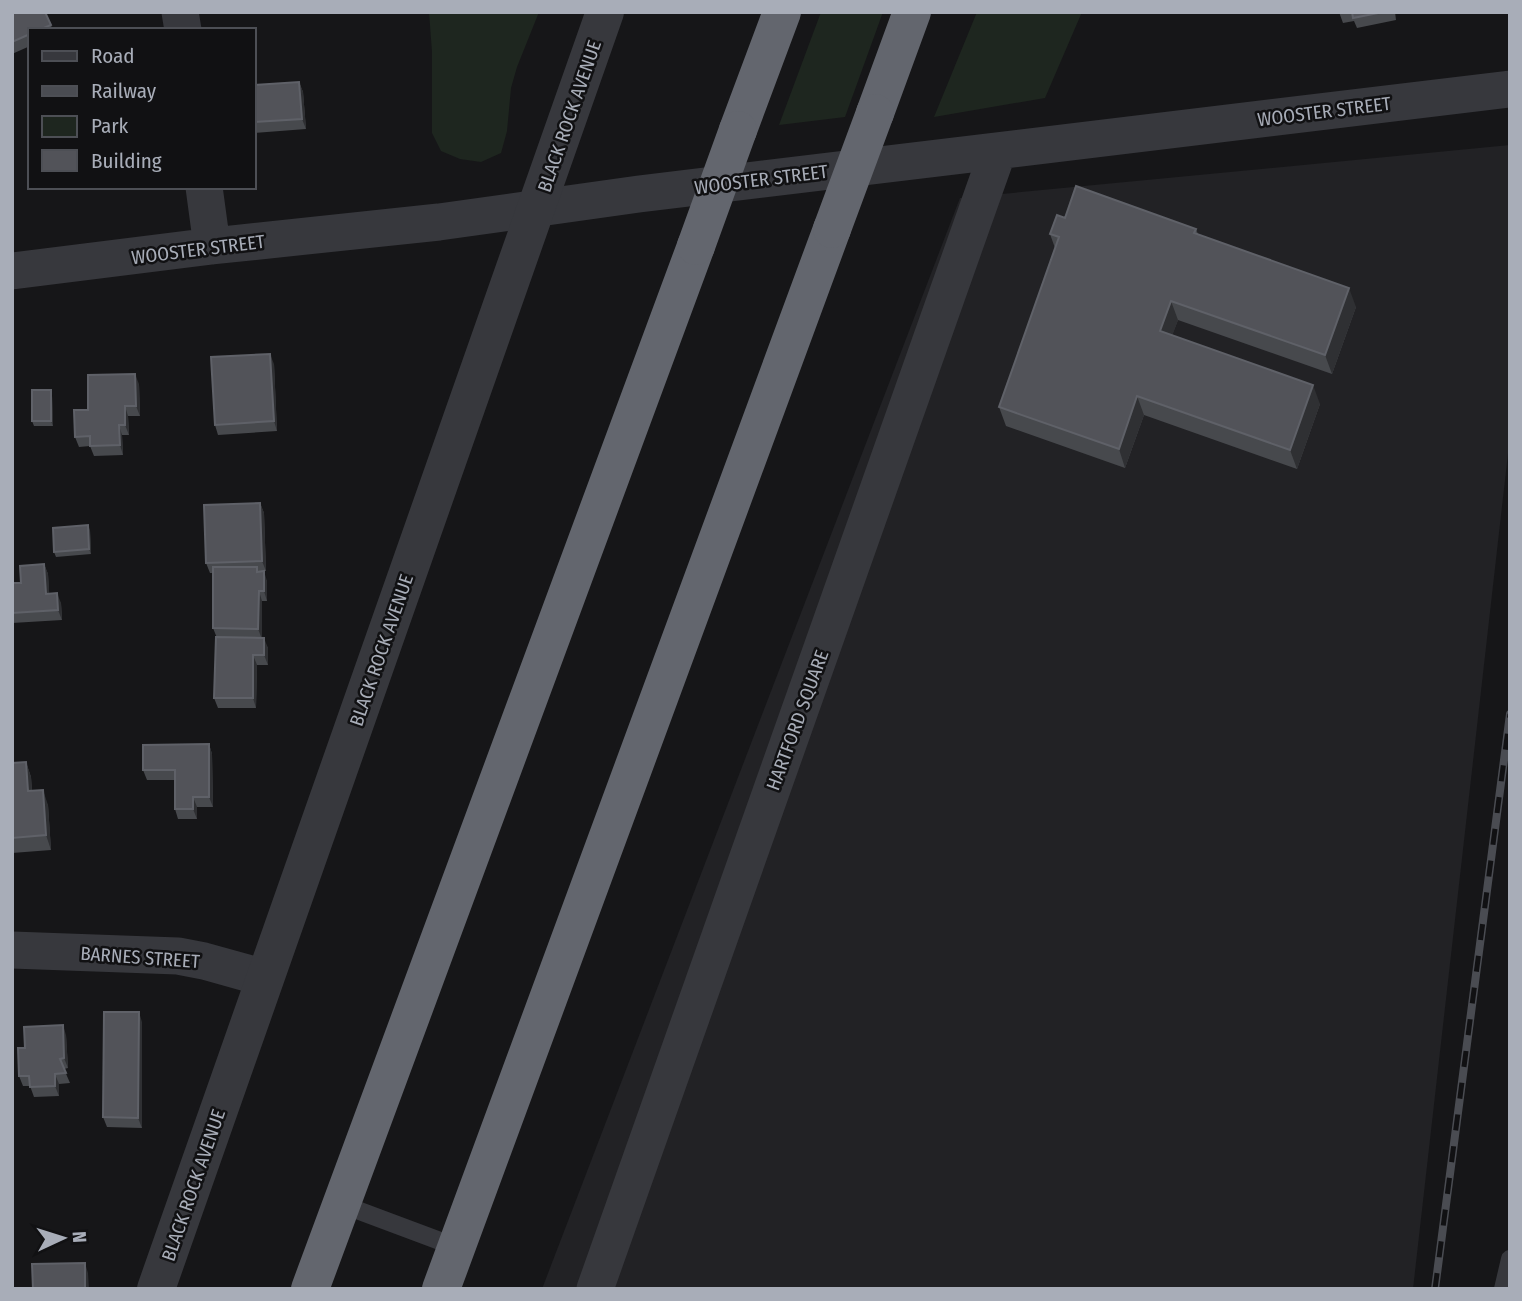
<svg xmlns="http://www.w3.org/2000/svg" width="1522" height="1301" font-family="'Fira Sans Condensed',sans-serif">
  <rect width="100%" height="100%" fill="#161618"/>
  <path fill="#222225" d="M 1510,145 L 1510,436 L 1413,1289 L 542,1289 L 960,198 Z"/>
  <path fill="#1e261f" d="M 429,12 L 539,12 L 517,67 L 511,88 L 507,131 L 501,153 L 481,162 L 460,159 L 441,151 L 432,133 L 432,52 Z
    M 821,12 L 883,12 L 845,117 L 779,125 Z
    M 977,12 L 1082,12 L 1045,98 L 934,117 Z"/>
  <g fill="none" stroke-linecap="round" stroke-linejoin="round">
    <path stroke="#37383d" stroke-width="18" d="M 341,1204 L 456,1247
      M 1503,1289 L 1510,1259"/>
    <path stroke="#37383d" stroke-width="37" d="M 180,12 L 183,30
      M 204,187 L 212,246
      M 12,271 L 212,246 L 439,222 L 639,194 L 1510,89
      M 12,950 L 178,956 L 204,961 L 265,978
      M 595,1289 L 998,151"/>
    <path stroke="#37383d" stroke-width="38" d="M 156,1289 L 605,12"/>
    <path stroke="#63666e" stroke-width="38" d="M 875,113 L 912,12
      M 738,130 L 782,12
      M 310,1289 L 696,246
      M 441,1289 L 832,229"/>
    <defs>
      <path id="rail" d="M 1435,1289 L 1510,714"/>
    </defs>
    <use href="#rail" stroke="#4a4c52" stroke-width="8"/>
    <use href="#rail" stroke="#111113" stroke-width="5" stroke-dasharray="16" stroke-linecap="butt"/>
    <path stroke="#63666e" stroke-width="38" d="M 832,229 L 875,113
      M 696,246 L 738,130"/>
  </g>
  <path fill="#47494d" d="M 12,12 L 45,12 L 53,30 L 30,30 L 30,46 L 12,54 Z
    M 1339,12 L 1395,12 L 1396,20 L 1357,28 L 1354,21 L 1343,23 Z
    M 299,82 L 303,92 L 306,129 L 254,133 L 254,85 Z
    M 1065,218 L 1196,229 L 1198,234 L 1356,307 L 1332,374 L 1178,320 L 1172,335 L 1320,404 L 1297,469 L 1144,415 L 1125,468 L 1006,426 L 999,407 L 1055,248 L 1050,234 Z
    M 274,364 L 277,431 L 218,435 L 215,425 Z
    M 139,384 L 140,416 L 128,416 L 129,435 L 122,435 L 123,455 L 94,456 L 90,446 L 79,447 L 75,437 L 88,410 Z
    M 52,395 L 53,426 L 34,426 L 32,421 Z
    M 260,503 L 264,513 L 266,571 L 258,571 L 267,581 L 267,601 L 262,601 L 262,638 L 268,648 L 268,665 L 257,665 L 256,708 L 218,708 L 214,698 L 217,638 L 213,628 L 213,573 L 210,573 L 206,563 Z
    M 90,530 L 91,554 L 56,557 L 54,552 Z
    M 44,564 L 48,574 L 49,593 L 61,603 L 62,620 L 12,623 L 12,583 L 21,583 Z
    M 209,744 L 212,754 L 213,807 L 197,807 L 197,819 L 178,819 L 175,809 L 175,780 L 147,780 L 143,770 Z
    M 26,762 L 31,777 L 32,791 L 48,805 L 51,850 L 12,853 L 12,763 Z
    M 142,1022 L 142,1128 L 107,1127 L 103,1117 Z
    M 66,1035 L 68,1068 L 64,1069 L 70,1083 L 59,1084 L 59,1096 L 34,1097 L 30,1086 L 23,1086 L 19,1076 L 25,1048 Z"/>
  <path fill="#2f3033" d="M 299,82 L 303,92 L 306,129 L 302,119 Z
    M 1349,288 L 1356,307 L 1332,374 L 1325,355 Z
    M 1171,301 L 1178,320 L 1167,350 L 1160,331 Z
    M 270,354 L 274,364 L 277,431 L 274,421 Z
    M 135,374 L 139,384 L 140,416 L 136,406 Z
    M 1313,385 L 1320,404 L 1297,469 L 1290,450 Z
    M 51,390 L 52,395 L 53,426 L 51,421 Z
    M 1137,396 L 1144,415 L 1125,468 L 1119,449 Z
    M 125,406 L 128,416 L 129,435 L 125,425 Z
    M 119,425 L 122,435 L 123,455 L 120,445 Z
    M 260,503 L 264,513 L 266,571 L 262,561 Z
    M 88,525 L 90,530 L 91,554 L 89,549 Z
    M 44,564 L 48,574 L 50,604 L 46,594 Z
    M 264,571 L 267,581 L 267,601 L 264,591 Z
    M 259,591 L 262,601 L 262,639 L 258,629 Z
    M 57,593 L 61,603 L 62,620 L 58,610 Z
    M 264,638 L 268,648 L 268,665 L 264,655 Z
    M 253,655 L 257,665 L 256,708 L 253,698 Z
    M 209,744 L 212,754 L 213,807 L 209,797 Z
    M 26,762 L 31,777 L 33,806 L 28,791 Z
    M 43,790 L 48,805 L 51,850 L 46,835 Z
    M 193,797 L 197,807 L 197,819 L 193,809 Z
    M 139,1012 L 142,1022 L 142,1128 L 138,1118 Z
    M 63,1025 L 66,1035 L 68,1068 L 64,1058 Z
    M 55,1074 L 59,1084 L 59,1096 L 55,1086 Z
    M 85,1263 L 88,1273 L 89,1289 L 85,1289 Z"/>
  <path fill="#525359" stroke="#5f6168" stroke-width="2" d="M 12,12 L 45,12 L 51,25 L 39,30 L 30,30 L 30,34 L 12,42 Z
    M 1352,12 L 1383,12 L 1353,18 Z
    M 299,82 L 302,119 L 254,122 L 254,85 Z
    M 1076,186 L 1196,229 L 1194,233 L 1349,288 L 1325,355 L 1171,301 L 1160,331 L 1313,385 L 1290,450 L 1137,396 L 1119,449 L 999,407 L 1059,237 L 1050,234 L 1057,215 L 1065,218 Z
    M 270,354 L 274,421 L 215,425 L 211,357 Z
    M 135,374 L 136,406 L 125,406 L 125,425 L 119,425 L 120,445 L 90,446 L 90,436 L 75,437 L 74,410 L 88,410 L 88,375 Z
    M 32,390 L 51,390 L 51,421 L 32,421 Z
    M 260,503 L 262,561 L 206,563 L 204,505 Z
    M 88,525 L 89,549 L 54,552 L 53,528 Z
    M 44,564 L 46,594 L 57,593 L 58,610 L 12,613 L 12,583 L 21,583 L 20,566 Z
    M 213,567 L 257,567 L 257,572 L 264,571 L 264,591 L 259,591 L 258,629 L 213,628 Z
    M 216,637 L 264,638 L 264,655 L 253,655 L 253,698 L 214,698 Z
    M 209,744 L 209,797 L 193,797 L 193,809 L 175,809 L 175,770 L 143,770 L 143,745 Z
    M 26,762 L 28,791 L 43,790 L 46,835 L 12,838 L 12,763 Z
    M 104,1012 L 139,1012 L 138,1118 L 103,1117 Z
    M 63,1025 L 64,1058 L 60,1059 L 66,1073 L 55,1074 L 55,1086 L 30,1087 L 29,1076 L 19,1076 L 18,1048 L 25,1048 L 24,1027 Z
    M 85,1263 L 85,1289 L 33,1289 L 32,1264 Z"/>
  <g text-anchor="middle" stroke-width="5" stroke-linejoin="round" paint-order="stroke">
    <g font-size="19" fill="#a8adb8" stroke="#111113">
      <text transform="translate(1324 111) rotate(-7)" y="7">WOOSTER STREET</text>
      <text transform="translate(569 116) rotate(-71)" y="7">BLACK ROCK AVENUE</text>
      <text transform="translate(761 179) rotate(-7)" y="7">WOOSTER STREET</text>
      <text transform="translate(198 249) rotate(-7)" y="7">WOOSTER STREET</text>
      <text transform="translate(381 650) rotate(-71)" y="7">BLACK ROCK AVENUE</text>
      <text transform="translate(797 720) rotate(-70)" y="7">HARTFORD SQUARE</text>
      <text transform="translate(140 957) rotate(4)" y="7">BARNES STREET</text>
      <text transform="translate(193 1185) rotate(-71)" y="7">BLACK ROCK AVENUE</text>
    </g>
  </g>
  <rect width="1522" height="1301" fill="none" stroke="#a8adb8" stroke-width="28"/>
  <rect x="28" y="28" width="228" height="161" fill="#111113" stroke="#4d4f55" stroke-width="2"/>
  <rect x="42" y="51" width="35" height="10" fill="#37383d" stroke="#4d4f55" stroke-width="2"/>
  <text x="91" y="63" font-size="21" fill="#a8adb8">Road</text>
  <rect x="42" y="86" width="35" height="10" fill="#4a4c52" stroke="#4d4f55" stroke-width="2"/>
  <text x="91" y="98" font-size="21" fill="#a8adb8">Railway</text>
  <rect x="42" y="116" width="35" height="21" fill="#1e261f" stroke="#4d4f55" stroke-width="2"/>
  <text x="91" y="133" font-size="21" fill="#a8adb8">Park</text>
  <rect x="42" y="150" width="35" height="21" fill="#525359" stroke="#4d4f55" stroke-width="2"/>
  <text x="91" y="168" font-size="21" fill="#a8adb8">Building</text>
  <g transform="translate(63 1238) rotate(86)" stroke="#111113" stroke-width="5" paint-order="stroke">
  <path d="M0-5L12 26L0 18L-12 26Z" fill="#a8adb8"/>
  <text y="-10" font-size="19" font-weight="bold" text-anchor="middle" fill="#a8adb8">N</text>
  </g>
</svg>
